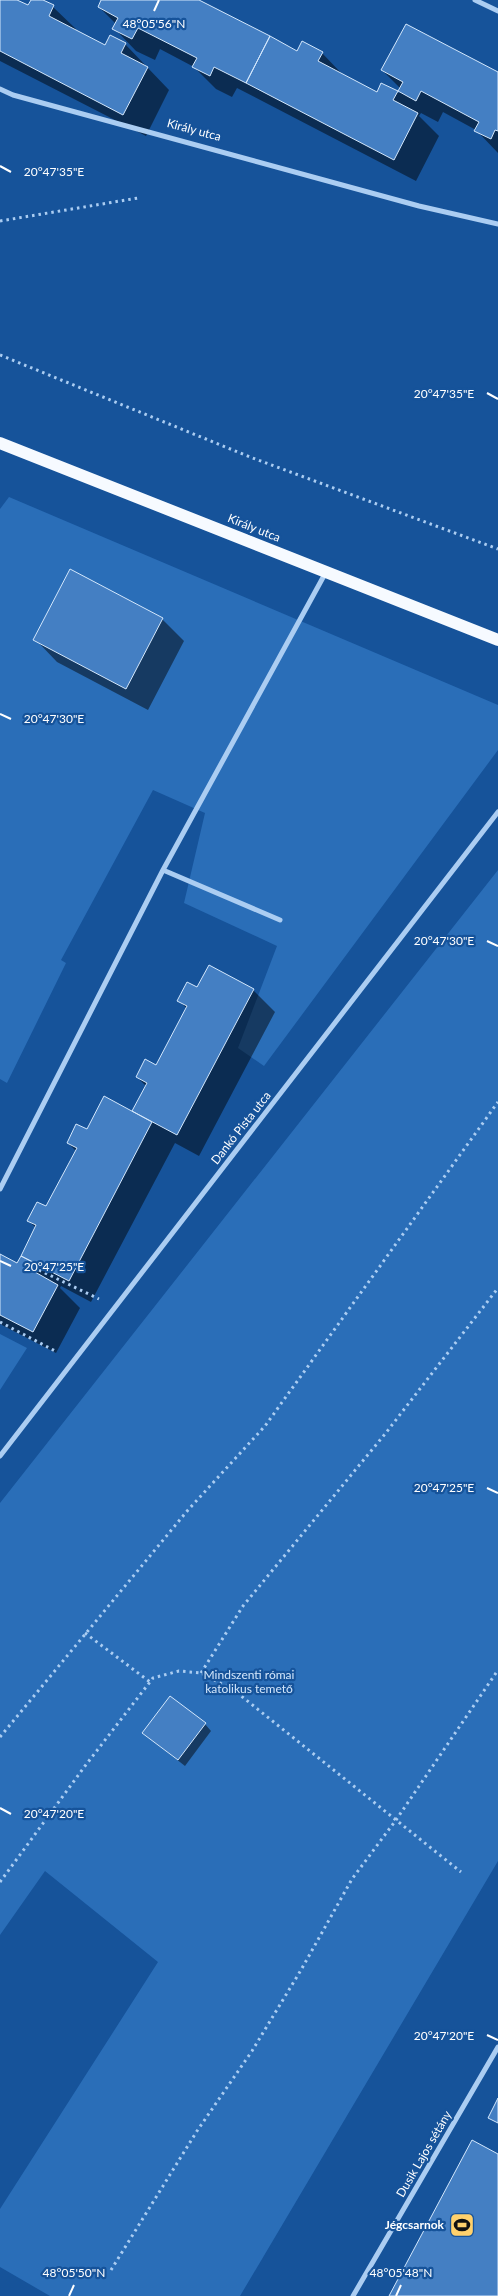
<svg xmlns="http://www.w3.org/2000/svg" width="498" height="2296" font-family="Lato,sans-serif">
  <rect width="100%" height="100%" fill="#16539a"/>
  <path fill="#2a6eb8" d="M 9,497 L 498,705 L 498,750 L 264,1066 L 238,1048 L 277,946 L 184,903 L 205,813 L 153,790 L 61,960 L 66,963 L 7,1083 L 0,1079 L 0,509 Z
    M 498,870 L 498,1861 L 240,2296 L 50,2296 L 0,2267 L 0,2209 L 158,1962 L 45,1871 L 0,1935 L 0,1503 Z
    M 0,1334 L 27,1348 L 0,1390 Z"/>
  <path fill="#0007" d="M 0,0 L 15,0 L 29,7 L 32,0 L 40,0 L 53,7 L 76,29 L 75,31 L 106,47 L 125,44 L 169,90 L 146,136 L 0,61 Z
    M 103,0 L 196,0 L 298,52 L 322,53 L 344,76 L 377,93 L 382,84 L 399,93 L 401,89 L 382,70 L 498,74 L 498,153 L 476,130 L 443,112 L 438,122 L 421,113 L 419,116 L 439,136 L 416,181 L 237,88 L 232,97 L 216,89 L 194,67 L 160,49 L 155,60 L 136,51 L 114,28 L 116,24 L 99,7 Z
    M 162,619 L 184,641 L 148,710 L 57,662 L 35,639 Z
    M 197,989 L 253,990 L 275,1012 L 199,1156 L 175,1143 L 91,1302 L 61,1286 L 60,1288 L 80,1308 L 56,1353 L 0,1324 L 0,1255 L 17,1264 L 36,1228 L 29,1221 L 47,1208 L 76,1151 L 68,1143 L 87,1131 L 132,1113 L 146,1086 L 137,1077 L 157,1066 L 187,1009 L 179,1000 Z
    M 205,1724 L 211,1731 L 185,1766 L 143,1733 Z"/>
  <path fill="#447fc3" stroke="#d3e7fc" d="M 0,0 L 17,0 L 28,5 L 31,0 L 43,0 L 54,5 L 49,16 L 105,45 L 110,35 L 126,43 L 121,53 L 148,67 L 123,115 L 0,51 Z
    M 101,0 L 199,0 L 270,36 L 246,83 L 214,67 L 210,76 L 192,67 L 197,58 L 138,28 L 132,39 L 112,29 L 118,18 L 98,7 Z
    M 406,24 L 498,72 L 498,131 L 495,130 L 491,139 L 474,131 L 479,122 L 421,91 L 416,101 L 398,91 L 403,82 L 381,70 Z
    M 270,36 L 297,51 L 302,41 L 323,52 L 318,61 L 377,92 L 381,83 L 398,91 L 393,100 L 418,113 L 394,160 L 246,83 Z
    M 70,569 L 163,618 L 126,689 L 33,640 Z
    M 209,965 L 254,989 L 177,1135 L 132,1111 L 147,1083 L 136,1077 L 145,1059 L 156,1065 L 187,1006 L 177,1001 L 187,982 L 197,987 Z
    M 104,1096 L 152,1122 L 69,1281 L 21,1256 L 36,1225 L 27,1221 L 37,1202 L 46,1206 L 77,1148 L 67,1143 L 76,1124 L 87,1129 Z
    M 0,1254 L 17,1263 L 21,1256 L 39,1265 L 35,1272 L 58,1285 L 33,1332 L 0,1315 Z
    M 170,1696 L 206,1723 L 178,1760 L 142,1733 Z
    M 498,2098 L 498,2123 L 488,2118 Z
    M 472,2140 L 498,2154 L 498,2296 L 389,2296 Z"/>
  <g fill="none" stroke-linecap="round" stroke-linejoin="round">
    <path stroke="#abcdf2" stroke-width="3" stroke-dasharray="2.5 4" stroke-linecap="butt" d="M 0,221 L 138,198
      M 0,355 L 250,457 L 498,549
      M 39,1270 L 99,1299
      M 0,1322 L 57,1352
      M 85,1633 L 150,1682
      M 201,1673 L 243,1606 L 385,1434 L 498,1288
      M 0,1737 L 188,1510 L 265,1426 L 498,1102
      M 0,1882 L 85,1766 L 153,1678 L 179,1671 L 201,1673 L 235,1691 L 461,1872
      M 111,2270 L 197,2131 L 252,2051 L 301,1970 L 352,1879 L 396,1820 L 498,1670"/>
    <path stroke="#abcdf2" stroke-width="5" d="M 475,0 L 498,11
      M 0,89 L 13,95 L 419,206 L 498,224
      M 163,870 L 280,920
      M 0,1189 L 163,870 L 326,572
      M 0,1456 L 498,812
      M 353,2296 L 498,2047"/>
    <path stroke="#f6faff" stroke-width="12" d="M 0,443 L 498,640"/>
  </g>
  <path fill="none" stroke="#fff" stroke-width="2" d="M 154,11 L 159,0M 0,166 L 11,172M 487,393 L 498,399M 0,714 L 11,719M 487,941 L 498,946M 0,1261 L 11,1266M 487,1488 L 498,1493M 0,1808 L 11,1814M 487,2035 L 498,2040M 69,2296 L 74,2285M 396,2296 L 401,2285"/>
  <defs>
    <symbol id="stadium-square" viewBox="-11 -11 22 22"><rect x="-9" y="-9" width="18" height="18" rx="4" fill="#ffd16c" stroke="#16539a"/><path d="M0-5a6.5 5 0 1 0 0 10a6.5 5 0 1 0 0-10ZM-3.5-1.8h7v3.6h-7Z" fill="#111"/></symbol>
  </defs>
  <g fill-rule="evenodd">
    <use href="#stadium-square" x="448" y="2211" width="28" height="28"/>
  </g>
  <g text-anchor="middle" stroke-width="4.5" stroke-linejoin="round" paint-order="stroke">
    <g font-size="12" fill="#fff" stroke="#16539a">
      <text transform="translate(194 130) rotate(15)" y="4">Király utca</text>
      <text transform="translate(254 528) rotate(22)" y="4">Király utca</text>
      <text transform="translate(241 1128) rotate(-52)" y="4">Dankó Pista utca</text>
      <text transform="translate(424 2154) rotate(-60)" y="4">Dusik Lajos sétány</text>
    </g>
    <g font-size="12" fill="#d3e7fc" stroke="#16539a">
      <text x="249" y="1679">Mindszenti római<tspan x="249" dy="14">katolikus temető</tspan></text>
    </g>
    <g font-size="12" font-weight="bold" fill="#fff" stroke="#16539a" text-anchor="end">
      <text x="444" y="2229">Jégcsarnok</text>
    </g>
  </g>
  <g font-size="12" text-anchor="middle" fill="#fff" stroke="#16539a" stroke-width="4.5" stroke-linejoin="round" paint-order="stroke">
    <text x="154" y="28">48°05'56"N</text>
    <text x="54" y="176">20°47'35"E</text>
    <text x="444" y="398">20°47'35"E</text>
    <text x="54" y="723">20°47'30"E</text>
    <text x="444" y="945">20°47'30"E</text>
    <text x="54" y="1271">20°47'25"E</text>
    <text x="444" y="1492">20°47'25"E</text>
    <text x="54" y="1818">20°47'20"E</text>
    <text x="444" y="2040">20°47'20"E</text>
    <text x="74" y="2277">48°05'50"N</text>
    <text x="401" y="2277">48°05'48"N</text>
  </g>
</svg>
